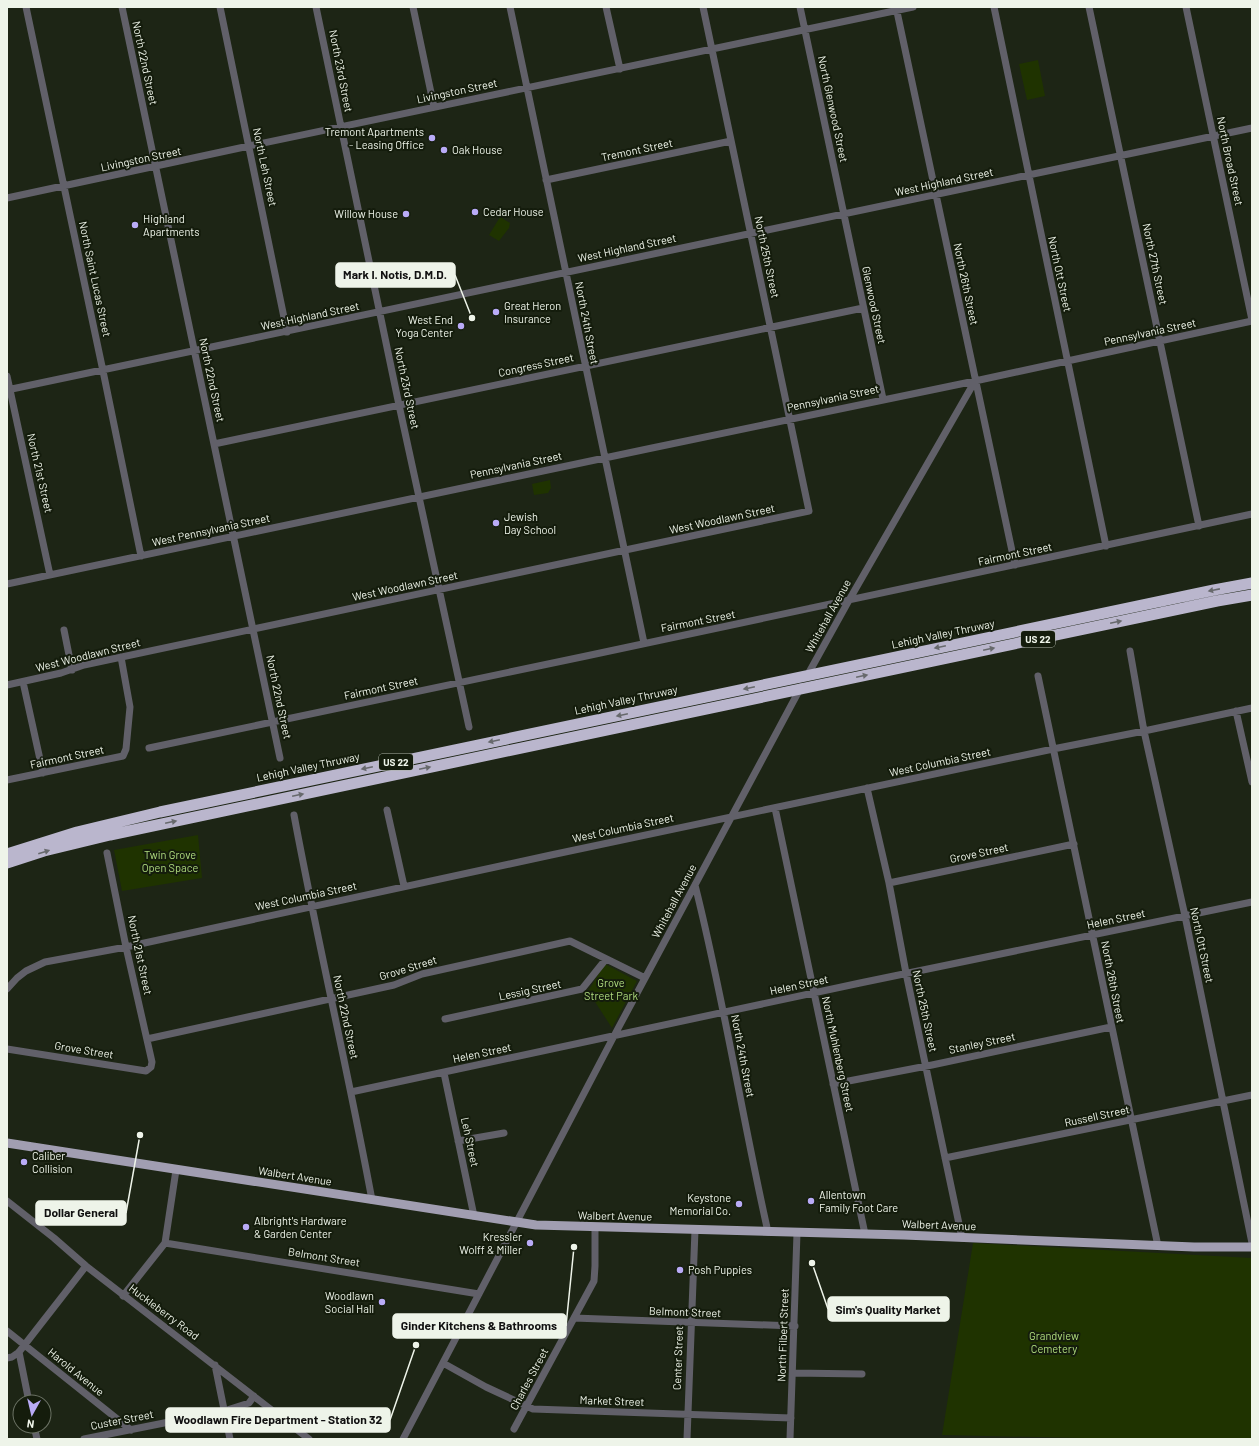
<svg xmlns="http://www.w3.org/2000/svg" width="1259" height="1446" font-family="Barlow,sans-serif">
  <rect width="100%" height="100%" fill="#1d2515"/>
  <path fill="#1f3300" d="M 1038,60 L 1045,96 L 1027,100 L 1019,64 Z
    M 500,217 L 510,223 L 509,228 L 499,241 L 489,235 Z
    M 550,480 L 551,488 L 548,493 L 534,495 L 532,484 Z
    M 198,835 L 202,878 L 122,891 L 114,850 Z
    M 605,964 L 637,981 L 612,1028 L 588,991 Z
    M 973,1243 L 1252,1258 L 1252,1439 L 1129,1439 L 942,1435 Z"/>
  <g fill="none" stroke-linecap="round" stroke-linejoin="round">
    <path stroke="#616069" stroke-width="7" d="M 26,7 L 103,371 L 141,556
      M 122,7 L 280,758
      M 220,7 L 287,332
      M 316,7 L 399,405 L 469,727
      M 413,7 L 434,107
      M 510,7 L 644,643
      M 606,7 L 620,69
      M 800,7 L 883,399
      M 896,7 L 1015,565
      M 994,7 L 1106,546
      M 1089,7 L 1199,526
      M 1186,7 L 1252,320
      M 546,180 L 731,141
      M 7,198 L 249,146 L 913,7
      M 7,376 L 50,575
      M 7,390 L 1252,128
      M 214,444 L 863,308
      M 7,584 L 652,448 L 975,381 L 1252,321
      M 64,630 L 72,670
      M 1130,651 L 1144,731 L 1185,916 L 1252,1243
      M 807,676 L 848,602 L 975,381
      M 1038,676 L 1158,1246
      M 23,682 L 43,773
      M 7,685 L 61,673 L 84,665 L 809,511 C 774,343 739,175 703,7
      M 1236,711 L 1252,782
      M 149,748 C 517,671 884,593 1252,514
      M 7,780 L 123,756 L 126,749 L 130,707 L 121,657
      M 867,788 L 889,883 L 906,973 L 962,1238
      M 775,808 L 865,1234
      M 387,810 L 404,886
      M 294,815 C 318,944 348,1071 372,1200
      M 889,883 L 1074,844
      M 695,885 C 724,1000 742,1117 768,1232
      M 7,989 L 17,978 L 26,971 L 45,962 L 126,947 L 551,855 L 1053,749 L 1144,731 L 1252,708
      M 445,1019 L 582,989 L 606,959
      M 147,1039 L 394,985 L 422,974 L 570,941 L 645,978
      M 7,1049 L 146,1071 L 151,1067 L 152,1062 L 126,947 L 107,853
      M 444,1073 L 474,1216
      M 833,1084 L 932,1065 L 1111,1027
      M 351,1092 L 860,983 L 1252,902
      M 458,1141 L 504,1133
      M 945,1158 L 1252,1095
      M 7,1201 L 54,1238 L 86,1266 L 309,1439
      M 165,1243 L 479,1294
      M 123,1296 L 165,1243 L 176,1170
      M 574,1318 L 795,1326
      M 7,1331 L 131,1430
      M 19,1352 L 29,1402
      M 7,1358 L 12,1357 L 19,1352 L 86,1266
      M 443,1363 L 486,1387 L 533,1409 L 791,1418
      M 215,1365 L 230,1439
      M 793,1373 L 862,1374
      M 34,1426 L 37,1439
      M 514,1429 L 594,1281 L 595,1266 L 595,1227
      M 84,1439 L 224,1411 L 249,1403 L 254,1396
      M 403,1439 L 614,1036 L 801,687
      M 687,1439 L 695,1230
      M 790,1439 L 797,1233"/>
    <path stroke="#a19eb1" stroke-width="9" d="M 7,1143 L 536,1225 L 904,1235 L 1194,1247 L 1252,1247"/>
    <path stroke="#bab6cd" stroke-width="11" d="M 7,854 L 77,832 L 160,812 L 1214,590 L 1252,583
      M 7,863 L 44,851 L 110,835 L 1217,601 L 1252,595"/>
  </g>
  <defs><path id="oneway-solid" d="M-6-.8H1V-3.2L6.5 0L1 3.2V.8H-6Z"/></defs>
  <g fill="#67696c">
    <use href="#oneway-solid" transform="translate(1214 590) rotate(169)"/>
    <use href="#oneway-solid" transform="translate(1116 622) rotate(-12)"/>
    <use href="#oneway-solid" transform="translate(940 647) rotate(168)"/>
    <use href="#oneway-solid" transform="translate(989 649) rotate(-12)"/>
    <use href="#oneway-solid" transform="translate(862 676) rotate(-12)"/>
    <use href="#oneway-solid" transform="translate(749 688) rotate(168)"/>
    <use href="#oneway-solid" transform="translate(622 715) rotate(168)"/>
    <use href="#oneway-solid" transform="translate(494 741) rotate(168)"/>
    <use href="#oneway-solid" transform="translate(367 768) rotate(168)"/>
    <use href="#oneway-solid" transform="translate(425 768) rotate(-12)"/>
    <use href="#oneway-solid" transform="translate(298 795) rotate(-12)"/>
    <use href="#oneway-solid" transform="translate(171 822) rotate(-12)"/>
    <use href="#oneway-solid" transform="translate(44 852) rotate(-17)"/>
  </g>
  <g fill="#b9abf7" stroke="#141c0c" stroke-width="1.5">
    <circle cx="432" cy="138" r="4"/>
    <circle cx="444" cy="150" r="4"/>
    <circle cx="475" cy="212" r="4"/>
    <circle cx="406" cy="214" r="4"/>
    <circle cx="135" cy="225" r="4"/>
    <circle cx="496" cy="312" r="4"/>
    <circle cx="461" cy="326" r="4"/>
    <circle cx="496" cy="523" r="4"/>
    <circle cx="24" cy="1162" r="4"/>
    <circle cx="811" cy="1201" r="4"/>
    <circle cx="739" cy="1204" r="4"/>
    <circle cx="246" cy="1227" r="4"/>
    <circle cx="530" cy="1243" r="4"/>
    <circle cx="680" cy="1270" r="4"/>
    <circle cx="382" cy="1302" r="4"/>
  </g>
  <g text-anchor="middle" stroke-width="4" stroke-linejoin="round" paint-order="stroke">
    <g fill="#141c0c" stroke="#adb3a7" stroke-width="1">
      <rect x="1021" y="631" width="34" height="16" rx="3"/>
      <rect x="379" y="754" width="34" height="16" rx="3"/>
    </g>
    <g font-size="10" font-weight="bold" fill="#eef4e9">
      <text x="1038" y="643">US 22</text>
      <text x="396" y="766">US 22</text>
    </g>
    <g font-size="11" fill="#eef4e9" stroke="#141c0c">
      <text transform="translate(145 63) rotate(78)" y="4">North 22nd Street</text>
      <text transform="translate(341 71) rotate(79)" y="4">North 23rd Street</text>
      <text transform="translate(457 91) rotate(-12)" y="4">Livingston Street</text>
      <text transform="translate(833 109) rotate(78)" y="4">North Glenwood Street</text>
      <text transform="translate(637 150) rotate(-12)" y="4">Tremont Street</text>
      <text transform="translate(141 159) rotate(-12)" y="4">Livingston Street</text>
      <text transform="translate(1230 161) rotate(78)" y="4">North Broad Street</text>
      <text transform="translate(265 167) rotate(78)" y="4">North Leh Street</text>
      <text transform="translate(944 182) rotate(-12)" y="4">West Highland Street</text>
      <text transform="translate(627 248) rotate(-12)" y="4">West Highland Street</text>
      <text transform="translate(767 257) rotate(78)" y="4">North 25th Street</text>
      <text transform="translate(1155 264) rotate(78)" y="4">North 27th Street</text>
      <text transform="translate(1060 274) rotate(78)" y="4">North Ott Street</text>
      <text transform="translate(95 279) rotate(78)" y="4">North Saint Lucas Street</text>
      <text transform="translate(966 284) rotate(78)" y="4">North 26th Street</text>
      <text transform="translate(874 305) rotate(78)" y="4">Glenwood Street</text>
      <text transform="translate(310 316) rotate(-12)" y="4">West Highland Street</text>
      <text transform="translate(587 323) rotate(79)" y="4">North 24th Street</text>
      <text transform="translate(1150 332) rotate(-12)" y="4">Pennsylvania Street</text>
      <text transform="translate(536 365) rotate(-12)" y="4">Congress Street</text>
      <text transform="translate(212 380) rotate(78)" y="4">North 22nd Street</text>
      <text transform="translate(407 388) rotate(78)" y="4">North 23rd Street</text>
      <text transform="translate(833 398) rotate(-12)" y="4">Pennsylvania Street</text>
      <text transform="translate(516 465) rotate(-12)" y="4">Pennsylvania Street</text>
      <text transform="translate(40 473) rotate(77)" y="4">North 21st Street</text>
      <text transform="translate(722 519) rotate(-12)" y="4">West Woodlawn Street</text>
      <text transform="translate(211 530) rotate(-12)" y="4">West Pennsylvania Street</text>
      <text transform="translate(1015 554) rotate(-12)" y="4">Fairmont Street</text>
      <text transform="translate(405 586) rotate(-12)" y="4">West Woodlawn Street</text>
      <text transform="translate(828 616) rotate(-61)" y="4">Whitehall Avenue</text>
      <text transform="translate(698 621) rotate(-11)" y="4">Fairmont Street</text>
      <text transform="translate(943 634) rotate(-12)" y="4">Lehigh Valley Thruway</text>
      <text transform="translate(88 655) rotate(-14)" y="4">West Woodlawn Street</text>
      <text transform="translate(381 688) rotate(-12)" y="4">Fairmont Street</text>
      <text transform="translate(279 697) rotate(78)" y="4">North 22nd Street</text>
      <text transform="translate(626 700) rotate(-12)" y="4">Lehigh Valley Thruway</text>
      <text transform="translate(67 757) rotate(-12)" y="4">Fairmont Street</text>
      <text transform="translate(940 762) rotate(-12)" y="4">West Columbia Street</text>
      <text transform="translate(308 767) rotate(-12)" y="4">Lehigh Valley Thruway</text>
      <text transform="translate(623 828) rotate(-12)" y="4">West Columbia Street</text>
      <text transform="translate(979 853) rotate(-12)" y="4">Grove Street</text>
      <text transform="translate(306 896) rotate(-12)" y="4">West Columbia Street</text>
      <text transform="translate(674 901) rotate(-62)" y="4">Whitehall Avenue</text>
      <text transform="translate(1116 919) rotate(-12)" y="4">Helen Street</text>
      <text transform="translate(1202 945) rotate(78)" y="4">North Ott Street</text>
      <text transform="translate(140 955) rotate(78)" y="4">North 21st Street</text>
      <text transform="translate(408 968) rotate(-17)" y="4">Grove Street</text>
      <text transform="translate(1113 982) rotate(79)" y="4">North 26th Street</text>
      <text transform="translate(799 985) rotate(-12)" y="4">Helen Street</text>
      <text transform="translate(530 990) rotate(-12)" y="4">Lessig Street</text>
      <text transform="translate(925 1011) rotate(78)" y="4">North 25th Street</text>
      <text transform="translate(346 1017) rotate(78)" y="4">North 22nd Street</text>
      <text transform="translate(982 1043) rotate(-12)" y="4">Stanley Street</text>
      <text transform="translate(84 1050) rotate(9)" y="4">Grove Street</text>
      <text transform="translate(482 1053) rotate(-12)" y="4">Helen Street</text>
      <text transform="translate(838 1054) rotate(78)" y="4">North Muhlenberg Street</text>
      <text transform="translate(743 1056) rotate(79)" y="4">North 24th Street</text>
      <text transform="translate(1097 1116) rotate(-12)" y="4">Russell Street</text>
      <text transform="translate(470 1142) rotate(78)" y="4">Leh Street</text>
      <text transform="translate(295 1176) rotate(9)" y="4">Walbert Avenue</text>
      <text transform="translate(615 1216) rotate(1)" y="4">Walbert Avenue</text>
      <text transform="translate(939 1225) rotate(2)" y="4">Walbert Avenue</text>
      <text transform="translate(324 1257) rotate(9)" y="4">Belmont Street</text>
      <text transform="translate(164 1312) rotate(37)" y="4">Huckleberry Road</text>
      <text transform="translate(685 1312) rotate(2)" y="4">Belmont Street</text>
      <text transform="translate(783 1335) rotate(-88)" y="4">North Filbert Street</text>
      <text transform="translate(678 1358) rotate(-88)" y="4">Center Street</text>
      <text transform="translate(76 1372) rotate(39)" y="4">Harold Avenue</text>
      <text transform="translate(529 1379) rotate(-62)" y="4">Charles Street</text>
      <text transform="translate(612 1401) rotate(2)" y="4">Market Street</text>
      <text transform="translate(122 1420) rotate(-11)" y="4">Custer Street</text>
    </g>
    <g font-size="11" fill="#eef4e9" stroke="#141c0c" text-anchor="start">
      <text x="424" y="136" text-anchor="end">Tremont Apartments<tspan x="424" dy="13">- Leasing Office</tspan></text>
      <text x="452" y="154">Oak House</text>
      <text x="483" y="216">Cedar House</text>
      <text x="398" y="218" text-anchor="end">Willow House</text>
      <text x="143" y="223">Highland<tspan x="143" dy="13">Apartments</tspan></text>
      <text x="504" y="310">Great Heron<tspan x="504" dy="13">Insurance</tspan></text>
      <text x="453" y="324" text-anchor="end">West End<tspan x="453" dy="13">Yoga Center</tspan></text>
      <text x="504" y="521">Jewish<tspan x="504" dy="13">Day School</tspan></text>
      <text x="32" y="1160">Caliber<tspan x="32" dy="13">Collision</tspan></text>
      <text x="819" y="1199">Allentown<tspan x="819" dy="13">Family Foot Care</tspan></text>
      <text x="731" y="1202" text-anchor="end">Keystone<tspan x="731" dy="13">Memorial Co.</tspan></text>
      <text x="254" y="1225">Albright's Hardware<tspan x="254" dy="13">&amp; Garden Center</tspan></text>
      <text x="522" y="1241" text-anchor="end">Kressler<tspan x="522" dy="13">Wolff &amp; Miller</tspan></text>
      <text x="688" y="1274">Posh Puppies</text>
      <text x="374" y="1300" text-anchor="end">Woodlawn<tspan x="374" dy="13">Social Hall</tspan></text>
    </g>
    <g font-size="11" fill="#b0dc7f" stroke="#141c0c">
      <text x="170" y="859">Twin Grove<tspan x="170" dy="13">Open Space</tspan></text>
      <text x="611" y="987">Grove<tspan x="611" dy="13">Street Park</tspan></text>
      <text x="1054" y="1340">Grandview<tspan x="1054" dy="13">Cemetery</tspan></text>
    </g>
  </g>
  <path fill="none" stroke="#eef4e9" stroke-width="1.5" d="M472 318L455 275M140 1135L126 1213M812 1263L828 1309M574 1247L566 1326M416 1345L390 1420"/>
  <g fill="#eef4e9" stroke="#141c0c" stroke-width="1.5">
    <circle cx="472" cy="318" r="4"/>
    <circle cx="140" cy="1135" r="4"/>
    <circle cx="812" cy="1263" r="4"/>
    <circle cx="574" cy="1247" r="4"/>
    <circle cx="416" cy="1345" r="4"/>
  </g>
  <g fill="#eef4e9" stroke="#eef4e9" stroke-width="1.5">
    <rect x="336" y="263" width="119" height="24" rx="4"/>
    <rect x="36" y="1201" width="90" height="24" rx="4"/>
    <rect x="828" y="1297" width="121" height="24" rx="4"/>
    <rect x="393" y="1314" width="173" height="24" rx="4"/>
    <rect x="166" y="1408" width="224" height="24" rx="4"/>
  </g>
  <g font-size="12" text-anchor="middle" font-weight="bold" fill="#111">
    <text x="395" y="279">Mark I. Notis, D.M.D.</text>
    <text x="81" y="1217">Dollar General</text>
    <text x="888" y="1314">Sim's Quality Market</text>
    <text x="479" y="1330">Ginder Kitchens &amp; Bathrooms</text>
    <text x="278" y="1424">Woodlawn Fire Department - Station 32</text>
  </g>
  <rect width="1259" height="1446" fill="none" stroke="#eef4e9" stroke-width="16"/>
  <g transform="translate(32 1414) rotate(188)"><circle r="19" fill="#141c0c" stroke="#6b7264"/>
  <path d="M0-3L7 15L0 10L-7 15Z" fill="#b9abf7"/>
  <text y="-6" font-size="11" font-weight="bold" text-anchor="middle" fill="#eef4e9">N</text>
  </g>
</svg>
